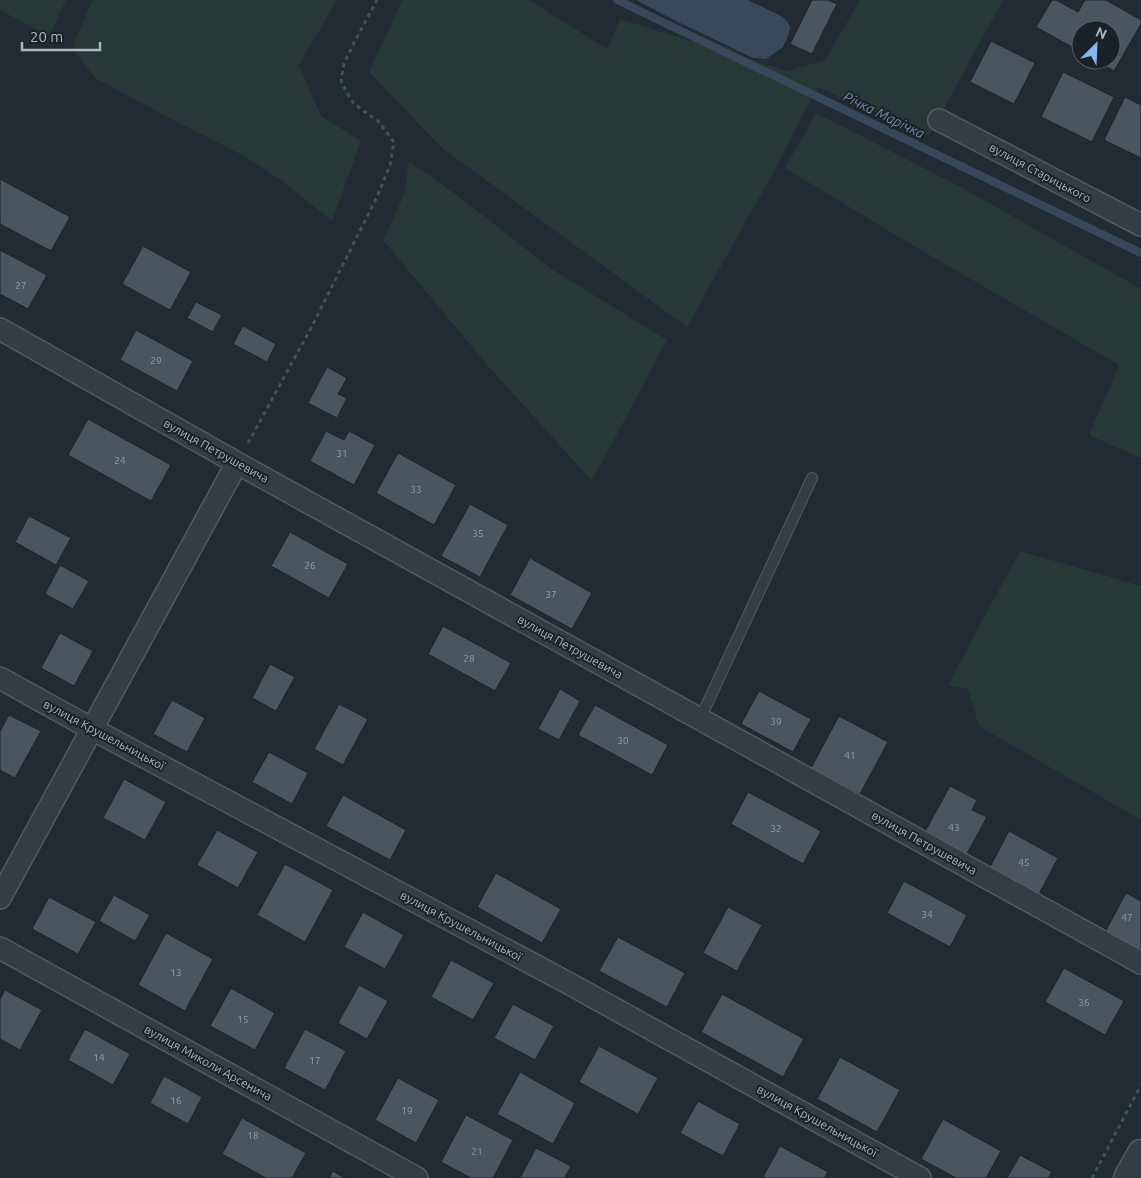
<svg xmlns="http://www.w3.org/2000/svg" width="1141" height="1178" font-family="Ubuntu,sans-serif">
  <rect width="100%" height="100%" fill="#212b34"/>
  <path fill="#263937" d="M 0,0 L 66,0 L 49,36 L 0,10 Z
    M 93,0 L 337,0 L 299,65 L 321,116 L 361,141 L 332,221 L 282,181 L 246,157 L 156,111 L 95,78 L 75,52 L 74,42 Z
    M 402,0 L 529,0 L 607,49 L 620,19 L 787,71 L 825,60 L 860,0 L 1003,0 L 929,136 L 818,87 L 774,171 L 687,327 L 442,148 L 369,72 Z
    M 816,113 L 959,186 L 1141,289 L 1141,458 L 1089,435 L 1119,365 L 907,242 L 785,168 Z
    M 409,161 L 458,196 L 553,270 L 667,340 L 592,481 L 488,366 L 383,240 L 404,195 Z
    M 1020,551 L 1141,586 L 1141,820 L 979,726 L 968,689 L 947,686 Z"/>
  <path fill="#36485a" d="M 636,0 L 748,0 L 781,16 L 788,22 L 790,28 L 788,36 L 783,47 L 766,59 L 753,58 L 676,21 Z"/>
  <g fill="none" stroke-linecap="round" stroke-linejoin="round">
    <path stroke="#36485a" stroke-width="8" d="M 617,0 L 1141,253"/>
  </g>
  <path fill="#495560" stroke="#1c232b" d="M 812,0 L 828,0 L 837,4 L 812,54 L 790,44 Z
    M 1052,0 L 1056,0 L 1078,12 L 1085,0 L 1106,0 L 1141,20 L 1141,24 L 1114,71 L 1095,60 L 1111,60 L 1111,30 L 1081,30 L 1081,52 L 1036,27 Z
    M 991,41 L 1035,63 L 1014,104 L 970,82 Z
    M 1063,72 L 1114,97 L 1092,142 L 1041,117 Z
    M 1125,97 L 1141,105 L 1141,158 L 1104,140 Z
    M 0,179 L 70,217 L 51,251 L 0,224 Z
    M 143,246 L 191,272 L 170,310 L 122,284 Z
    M 0,250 L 47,275 L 28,309 L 0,294 Z
    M 196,302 L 222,315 L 213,332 L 187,318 Z
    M 243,326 L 276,344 L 267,362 L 233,344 Z
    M 136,330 L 193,361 L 177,391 L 120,360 Z
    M 327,367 L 347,378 L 338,394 L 347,398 L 337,418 L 308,403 Z
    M 88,419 L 171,465 L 151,501 L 68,455 Z
    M 326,431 L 344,440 L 349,431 L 375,445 L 354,485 L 310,461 Z
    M 398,453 L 456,485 L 434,525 L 376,493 Z
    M 470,504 L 508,525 L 480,577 L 441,556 Z
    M 29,516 L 71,538 L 56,565 L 15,542 Z
    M 290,532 L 348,564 L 329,598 L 271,566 Z
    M 530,558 L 592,593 L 572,629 L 510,595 Z
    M 60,565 L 89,581 L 73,609 L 45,594 Z
    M 443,626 L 511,663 L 495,691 L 428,654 Z
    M 60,633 L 93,651 L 74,686 L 41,668 Z
    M 270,664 L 295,677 L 276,711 L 252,698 Z
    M 560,689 L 580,701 L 559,740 L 538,729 Z
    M 759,691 L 811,719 L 793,752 L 741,724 Z
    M 172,700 L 205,718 L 187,752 L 153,734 Z
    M 339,704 L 368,719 L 343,765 L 314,749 Z
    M 595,705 L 668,745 L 652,775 L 578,735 Z
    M 9,715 L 41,731 L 15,778 L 0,770 L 0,731 Z
    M 839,716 L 888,742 L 860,794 L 811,768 Z
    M 269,752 L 308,773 L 292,804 L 252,782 Z
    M 124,779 L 166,802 L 145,840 L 103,818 Z
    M 950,786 L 977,800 L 972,810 L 987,817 L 964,859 L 922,837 Z
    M 748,792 L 821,831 L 803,864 L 731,824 Z
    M 343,795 L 406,830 L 390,860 L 326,826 Z
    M 217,830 L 258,852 L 238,888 L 197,865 Z
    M 1009,831 L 1058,858 L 1039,894 L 990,867 Z
    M 285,864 L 333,890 L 305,942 L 257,915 Z
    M 496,873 L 561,909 L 542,943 L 477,907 Z
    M 904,881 L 967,915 L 950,947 L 887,913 Z
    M 1126,893 L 1141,901 L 1141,954 L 1104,934 Z
    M 114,895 L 150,915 L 135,941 L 99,921 Z
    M 49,897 L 96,922 L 78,954 L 32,929 Z
    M 728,907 L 762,925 L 737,971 L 703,953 Z
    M 363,912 L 404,935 L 385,969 L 344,947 Z
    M 166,933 L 213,959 L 185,1011 L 138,985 Z
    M 618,937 L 685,973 L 667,1007 L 599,971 Z
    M 451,960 L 494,983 L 473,1020 L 431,997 Z
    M 1064,968 L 1124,1001 L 1105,1035 L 1045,1002 Z
    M 359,985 L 388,1001 L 367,1039 L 338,1023 Z
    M 231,988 L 275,1013 L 255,1050 L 210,1026 Z
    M 5,990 L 42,1010 L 20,1050 L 0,1039 L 0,999 Z
    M 722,994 L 804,1039 L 783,1077 L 701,1032 Z
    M 513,1004 L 554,1026 L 535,1060 L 494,1038 Z
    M 85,1029 L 130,1054 L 113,1085 L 68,1060 Z
    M 305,1029 L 346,1051 L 325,1090 L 284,1068 Z
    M 599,1046 L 658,1078 L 638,1114 L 579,1082 Z
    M 840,1057 L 900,1090 L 877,1132 L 817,1099 Z
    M 520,1072 L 575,1103 L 553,1144 L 497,1114 Z
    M 164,1076 L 202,1097 L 188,1124 L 150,1103 Z
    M 398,1078 L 439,1100 L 416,1143 L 375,1120 Z
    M 698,1101 L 740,1124 L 723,1156 L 680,1133 Z
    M 466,1115 L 513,1140 L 493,1178 L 471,1178 L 441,1162 Z
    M 242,1118 L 306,1153 L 292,1178 L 266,1178 L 222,1154 Z
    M 943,1119 L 1001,1151 L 986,1178 L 956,1178 L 921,1159 Z
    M 780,1146 L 828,1172 L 825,1178 L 766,1178 L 763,1177 Z
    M 536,1148 L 571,1166 L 565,1177 L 566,1178 L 520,1178 Z
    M 1020,1155 L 1052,1172 L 1049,1178 L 1007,1178 Z
    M 333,1171 L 345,1178 L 329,1178 Z"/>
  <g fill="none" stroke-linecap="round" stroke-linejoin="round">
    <defs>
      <path id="service" d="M 700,719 L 812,478"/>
      <path id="minor" d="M 939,120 L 1141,225
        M 0,329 L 237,463 L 1141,963
        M 0,678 L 92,729 L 570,984 L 920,1178
        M 0,898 L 237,463
        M 0,948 L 417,1178"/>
      <path id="tertiary" d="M 1127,1178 L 1141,1153"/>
    </defs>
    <use href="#service" stroke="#525a63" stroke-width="12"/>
    <use href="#minor" stroke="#525a63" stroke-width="24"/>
    <use href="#tertiary" stroke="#525a63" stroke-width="29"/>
    <path stroke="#425455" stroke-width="3" stroke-dasharray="4 4" stroke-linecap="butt" d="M 248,443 L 311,328 L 377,197 L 390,165 L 394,142 L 378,121 L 354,104 L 346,91 L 341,81 L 344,63 L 355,41 L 377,0
      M 1092,1178 L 1141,1085"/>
    <use href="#service" stroke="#343c45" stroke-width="10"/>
    <use href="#minor" stroke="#343c45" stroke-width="21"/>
    <use href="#tertiary" stroke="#343c45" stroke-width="26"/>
  </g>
  <g text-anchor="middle" stroke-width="4" stroke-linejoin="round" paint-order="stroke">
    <g font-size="10" fill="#959eaa">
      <text x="21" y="289">27</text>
      <text x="156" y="364">29</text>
      <text x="342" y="457">31</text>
      <text x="120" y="464">24</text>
      <text x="416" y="493">33</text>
      <text x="478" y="537">35</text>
      <text x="310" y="569">26</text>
      <text x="551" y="598">37</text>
      <text x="469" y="662">28</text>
      <text x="776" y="725">39</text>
      <text x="623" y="744">30</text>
      <text x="850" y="759">41</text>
      <text x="954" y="831">43</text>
      <text x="776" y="832">32</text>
      <text x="1024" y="866">45</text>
      <text x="927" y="918">34</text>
      <text x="1127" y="921">47</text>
      <text x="176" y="976">13</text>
      <text x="1084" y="1006">36</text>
      <text x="243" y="1023">15</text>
      <text x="99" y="1061">14</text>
      <text x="315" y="1064">17</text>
      <text x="176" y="1104">16</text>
      <text x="407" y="1114">19</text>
      <text x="253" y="1139">18</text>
      <text x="477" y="1155">21</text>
    </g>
    <g font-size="12" fill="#aeb7c2" stroke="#1a2129">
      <text transform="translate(1040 173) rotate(28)" y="4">вулиця Старицького</text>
      <text transform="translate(216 451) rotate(29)" y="4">вулиця Петрушевича</text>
      <text transform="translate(570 647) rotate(29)" y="4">вулиця Петрушевича</text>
      <text transform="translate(104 735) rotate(28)" y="4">вулиця Крушельницької</text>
      <text transform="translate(924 843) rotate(29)" y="4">вулиця Петрушевича</text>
      <text transform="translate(461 926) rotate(28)" y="4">вулиця Крушельницької</text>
      <text transform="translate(208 1063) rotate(29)" y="4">вулиця Миколи Арсенича</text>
      <text transform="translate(817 1121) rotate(29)" y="4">вулиця Крушельницької</text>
    </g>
    <g font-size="14" font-style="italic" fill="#718ba4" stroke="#1a2129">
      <text transform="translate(884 115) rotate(26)" y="5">Річка Марічка</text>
    </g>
  </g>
  <g transform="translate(1096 45) rotate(24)"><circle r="24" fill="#1a2129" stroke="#555d66"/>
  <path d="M0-4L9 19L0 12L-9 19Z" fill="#87b7ee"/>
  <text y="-8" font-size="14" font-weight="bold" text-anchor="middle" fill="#aeb7c2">N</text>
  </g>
  <path d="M22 42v8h78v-8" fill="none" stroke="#aeb7c2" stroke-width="2.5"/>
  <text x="30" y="42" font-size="15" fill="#aeb7c2" stroke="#1a2129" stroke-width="4" paint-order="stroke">20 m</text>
</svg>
